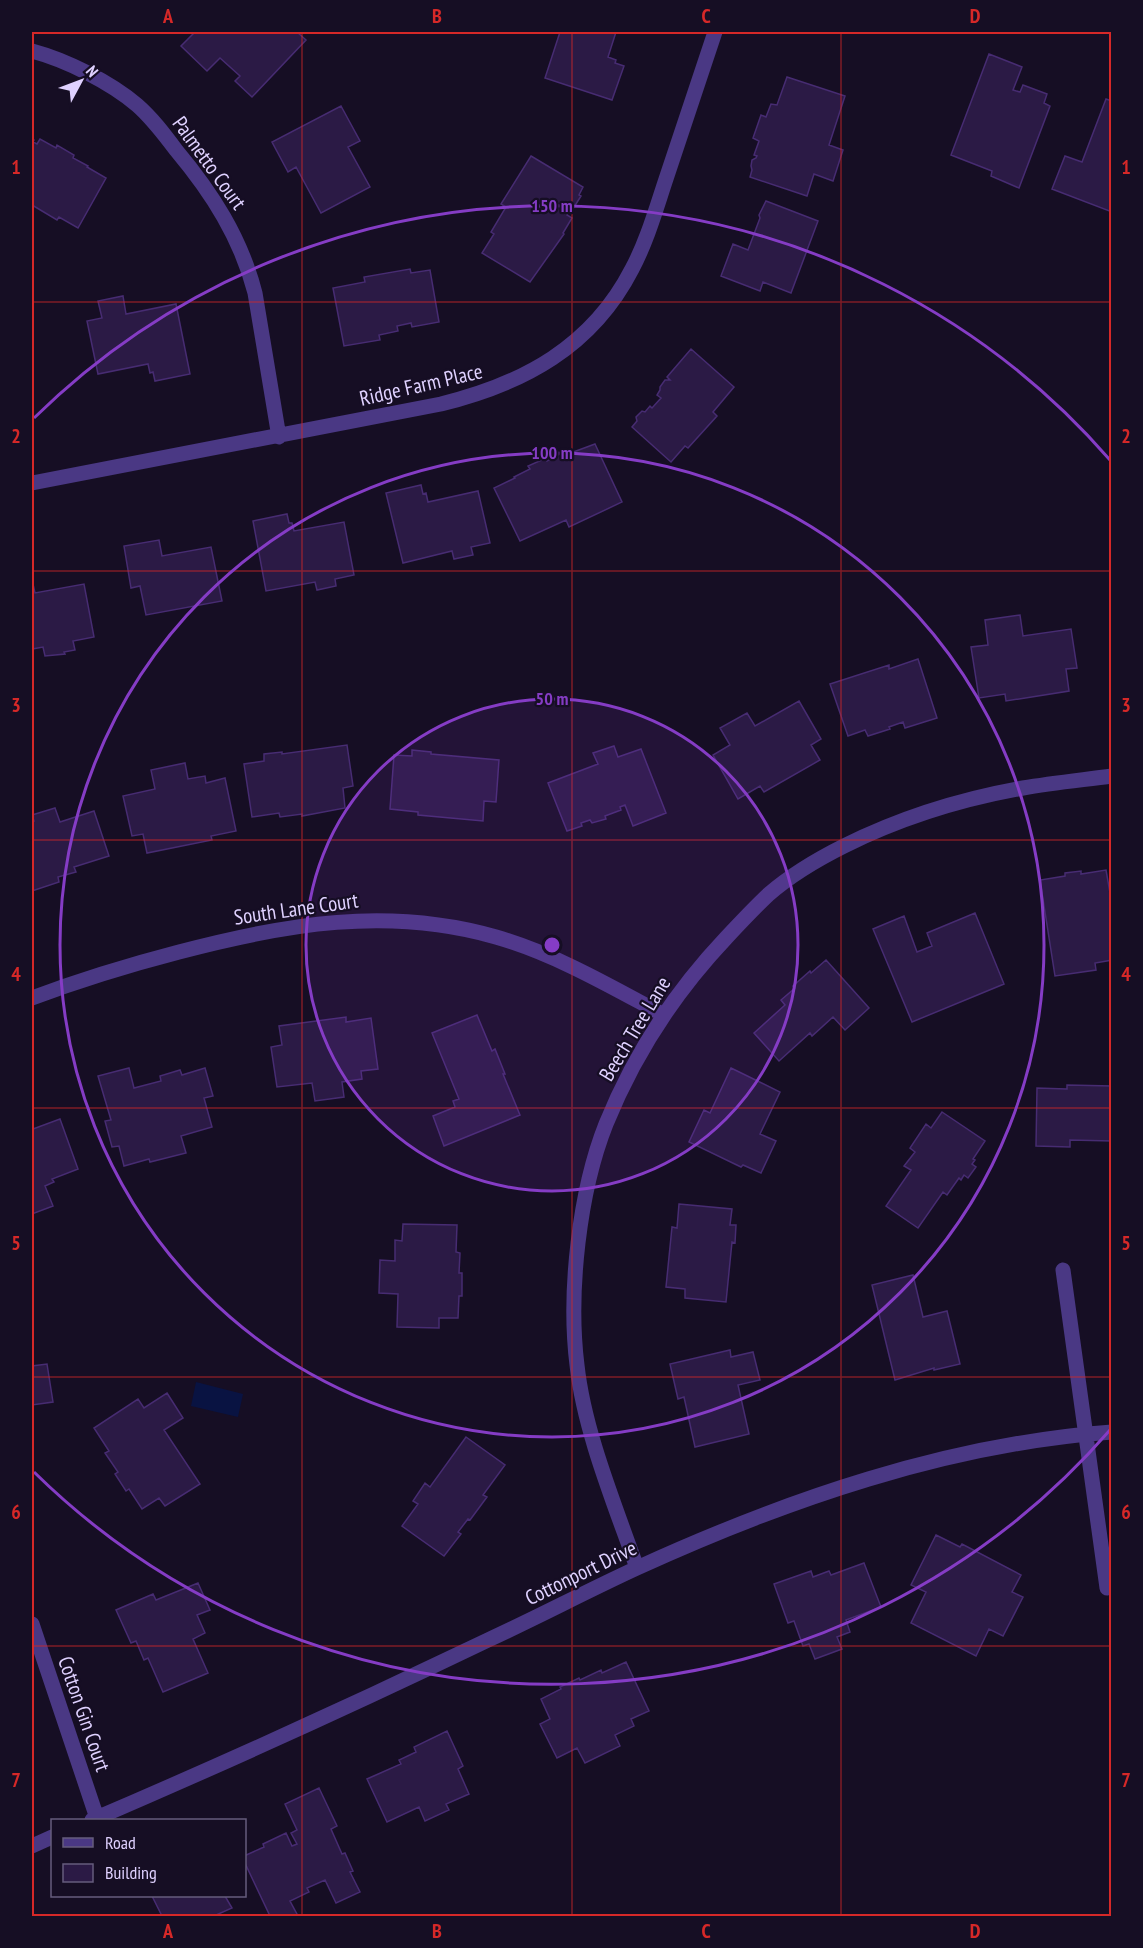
<svg xmlns="http://www.w3.org/2000/svg" width="1143" height="1948" font-family="'PT Sans Narrow',sans-serif">
  <rect width="100%" height="100%" fill="#160e24"/>
  <path fill="#091342" d="M 196,1382 L 243,1394 L 238,1417 L 191,1406 Z"/>
  <path fill="#2b1a45" stroke="#472c72" stroke-width="1.5" d="M 195,32 L 297,32 L 306,40 L 252,97 L 235,81 L 240,76 L 220,58 L 207,71 L 181,46 Z
    M 560,32 L 616,32 L 608,57 L 616,60 L 615,63 L 624,66 L 612,100 L 545,78 Z
    M 989,54 L 1022,67 L 1013,90 L 1020,92 L 1023,85 L 1047,94 L 1044,103 L 1050,106 L 1019,188 L 991,176 L 992,171 L 951,155 Z
    M 787,77 L 845,96 L 829,145 L 843,150 L 833,181 L 814,174 L 807,196 L 750,177 L 752,170 L 751,166 L 752,160 L 756,158 L 757,156 L 754,155 L 759,141 L 753,138 L 761,115 L 766,117 L 771,104 L 777,105 Z
    M 1106,99 L 1112,101 L 1112,212 L 1052,189 L 1065,156 L 1082,162 Z
    M 341,106 L 360,141 L 348,147 L 370,187 L 321,213 L 296,167 L 288,172 L 272,142 Z
    M 32,139 L 34,140 L 33,142 L 37,144 L 40,139 L 56,148 L 57,145 L 74,155 L 73,158 L 88,166 L 87,167 L 106,178 L 78,228 L 59,217 L 57,220 L 32,205 Z
    M 531,156 L 583,187 L 579,195 L 581,196 L 571,212 L 569,211 L 567,215 L 572,218 L 563,233 L 564,234 L 530,282 L 482,253 L 494,234 L 491,232 L 506,207 L 501,204 Z
    M 766,201 L 818,221 L 791,293 L 763,282 L 760,291 L 721,276 L 733,244 L 748,250 L 760,218 L 759,215 Z
    M 410,269 L 411,273 L 430,270 L 439,322 L 412,327 L 411,323 L 397,326 L 398,331 L 379,335 L 380,340 L 344,346 L 333,288 L 365,282 L 364,277 Z
    M 123,296 L 126,314 L 176,304 L 190,374 L 155,381 L 153,372 L 150,373 L 148,364 L 98,374 L 87,321 L 102,318 L 98,301 Z
    M 691,349 L 734,387 L 713,412 L 717,416 L 688,448 L 685,446 L 671,462 L 632,427 L 637,421 L 636,417 L 642,411 L 645,412 L 650,406 L 652,408 L 661,398 L 657,395 L 660,390 L 660,387 L 665,380 L 670,380 L 667,377 Z
    M 595,444 L 622,502 L 569,527 L 566,520 L 520,541 L 494,488 L 515,478 L 514,477 L 530,469 L 528,466 L 546,458 L 547,461 L 562,453 L 565,458 L 569,456 L 568,454 Z
    M 421,485 L 423,494 L 426,493 L 428,502 L 478,491 L 490,543 L 471,547 L 473,555 L 454,559 L 452,551 L 403,563 L 386,493 Z
    M 287,514 L 289,523 L 292,523 L 294,531 L 344,522 L 354,575 L 335,579 L 336,586 L 317,590 L 315,582 L 266,591 L 253,521 Z
    M 159,540 L 162,556 L 211,547 L 222,601 L 146,615 L 140,586 L 131,588 L 124,546 Z
    M 32,584 L 33,584 L 35,593 L 84,584 L 94,637 L 73,641 L 75,650 L 64,652 L 65,654 L 45,656 L 43,647 L 32,649 Z
    M 1020,615 L 1023,636 L 1071,629 L 1077,668 L 1066,669 L 1069,691 L 1006,701 L 1005,694 L 979,698 L 971,647 L 988,645 L 985,620 Z
    M 918,659 L 937,718 L 905,728 L 903,722 L 889,727 L 890,729 L 868,736 L 865,730 L 848,736 L 830,684 L 889,665 L 889,669 Z
    M 799,701 L 821,739 L 811,745 L 820,760 L 764,792 L 760,786 L 738,799 L 713,755 L 730,745 L 720,728 L 747,713 L 755,726 Z
    M 347,745 L 353,786 L 343,788 L 345,808 L 302,816 L 302,814 L 280,817 L 279,813 L 252,817 L 244,764 L 264,761 L 264,754 L 282,752 L 282,754 Z
    M 614,746 L 618,757 L 641,749 L 666,813 L 633,826 L 625,805 L 620,807 L 621,810 L 605,816 L 606,819 L 592,823 L 590,820 L 581,823 L 582,826 L 567,831 L 548,783 L 598,764 L 593,753 Z
    M 412,750 L 431,752 L 431,754 L 499,760 L 496,802 L 484,801 L 483,821 L 418,815 L 418,812 L 390,809 L 394,755 L 412,756 Z
    M 185,763 L 188,779 L 205,776 L 206,783 L 225,778 L 236,831 L 211,836 L 212,840 L 147,853 L 143,834 L 132,836 L 123,796 L 155,789 L 151,770 Z
    M 55,808 L 60,822 L 94,811 L 109,856 L 74,867 L 76,872 L 58,877 L 59,882 L 32,891 L 32,822 L 34,821 L 32,815 Z
    M 1106,870 L 1112,904 L 1112,960 L 1095,963 L 1096,970 L 1055,976 L 1040,880 L 1065,876 L 1065,873 L 1081,871 L 1081,874 Z
    M 975,913 L 1004,984 L 912,1022 L 873,929 L 904,916 L 917,952 L 932,946 L 927,933 Z
    M 826,960 L 869,1008 L 845,1030 L 833,1017 L 812,1036 L 810,1033 L 779,1061 L 754,1033 L 785,1005 L 781,1000 L 795,988 L 793,986 L 810,971 L 811,973 Z
    M 477,1015 L 492,1051 L 495,1049 L 505,1074 L 503,1074 L 520,1115 L 444,1146 L 433,1116 L 455,1107 L 453,1101 L 459,1099 L 432,1033 Z
    M 346,1017 L 346,1022 L 371,1018 L 378,1069 L 361,1071 L 362,1079 L 342,1082 L 344,1097 L 315,1101 L 312,1083 L 277,1087 L 271,1047 L 282,1045 L 279,1026 Z
    M 129,1068 L 134,1088 L 161,1081 L 160,1076 L 180,1070 L 182,1075 L 205,1068 L 213,1096 L 204,1098 L 212,1127 L 181,1136 L 186,1153 L 150,1162 L 149,1159 L 124,1166 L 119,1146 L 112,1147 L 105,1121 L 111,1120 L 98,1076 Z
    M 731,1068 L 780,1092 L 760,1134 L 776,1141 L 761,1173 L 743,1165 L 741,1167 L 689,1142 L 704,1110 L 710,1113 Z
    M 1067,1085 L 1112,1086 L 1112,1141 L 1070,1140 L 1070,1147 L 1036,1146 L 1037,1088 L 1067,1089 Z
    M 942,1112 L 985,1141 L 973,1159 L 975,1160 L 972,1164 L 976,1167 L 968,1178 L 964,1175 L 961,1180 L 959,1178 L 947,1195 L 943,1192 L 918,1228 L 886,1206 L 911,1170 L 904,1166 L 915,1152 L 910,1148 L 926,1124 L 931,1128 Z
    M 60,1119 L 78,1169 L 52,1179 L 54,1182 L 45,1186 L 53,1206 L 32,1214 L 32,1126 L 33,1129 Z
    M 679,1204 L 732,1209 L 730,1225 L 736,1225 L 735,1243 L 732,1242 L 726,1302 L 685,1298 L 685,1289 L 666,1287 L 672,1227 L 677,1228 Z
    M 403,1224 L 457,1225 L 456,1252 L 460,1253 L 459,1273 L 462,1273 L 462,1296 L 459,1296 L 458,1318 L 439,1318 L 439,1328 L 397,1327 L 398,1294 L 379,1293 L 380,1260 L 395,1261 L 395,1240 L 402,1241 Z
    M 913,1275 L 923,1317 L 947,1311 L 960,1364 L 934,1370 L 934,1368 L 895,1380 L 872,1285 Z
    M 730,1350 L 731,1357 L 753,1352 L 760,1380 L 738,1385 L 749,1434 L 695,1447 L 684,1397 L 678,1399 L 670,1364 Z
    M 47,1364 L 53,1402 L 32,1405 L 32,1366 Z
    M 167,1393 L 183,1418 L 164,1430 L 200,1484 L 165,1506 L 159,1498 L 142,1509 L 129,1489 L 126,1491 L 115,1474 L 118,1472 L 105,1453 L 109,1451 L 94,1428 L 138,1399 L 144,1408 Z
    M 466,1437 L 505,1465 L 483,1495 L 487,1497 L 470,1520 L 468,1519 L 458,1532 L 461,1534 L 444,1556 L 402,1526 L 418,1504 L 413,1501 L 425,1483 L 430,1487 Z
    M 936,1535 L 960,1547 L 962,1544 L 1021,1575 L 1012,1592 L 1023,1597 L 1003,1636 L 989,1629 L 976,1656 L 911,1623 L 926,1592 L 911,1585 Z
    M 864,1563 L 881,1607 L 846,1620 L 850,1632 L 837,1637 L 842,1649 L 815,1659 L 809,1644 L 803,1646 L 794,1621 L 788,1623 L 774,1584 L 811,1571 L 813,1577 L 829,1571 L 831,1575 Z
    M 198,1583 L 210,1610 L 197,1615 L 205,1633 L 193,1639 L 208,1673 L 163,1692 L 148,1658 L 144,1660 L 136,1641 L 131,1643 L 116,1610 L 153,1594 L 156,1600 Z
    M 626,1662 L 649,1711 L 631,1719 L 634,1726 L 615,1735 L 620,1746 L 585,1763 L 577,1748 L 557,1758 L 540,1724 L 550,1719 L 541,1699 L 561,1689 L 560,1687 L 579,1678 L 580,1680 L 601,1670 L 602,1673 Z
    M 447,1731 L 463,1766 L 458,1769 L 469,1794 L 446,1804 L 449,1810 L 425,1821 L 419,1807 L 387,1822 L 367,1779 L 401,1764 L 399,1760 L 416,1752 L 414,1747 Z
    M 319,1788 L 337,1826 L 331,1829 L 342,1854 L 345,1853 L 353,1871 L 350,1872 L 360,1892 L 336,1903 L 325,1880 L 307,1888 L 309,1892 L 290,1901 L 298,1916 L 270,1916 L 244,1861 L 244,1856 L 264,1847 L 263,1844 L 286,1833 L 292,1846 L 297,1844 L 291,1833 L 297,1830 L 285,1804 Z
    M 152,1896 L 225,1896 L 232,1908 L 214,1916 L 162,1916 Z"/>
  <g fill="none" stroke-linecap="round" stroke-linejoin="round">
    <path stroke="#4a3884" stroke-width="15" d="M 32,51 C 66,60 110,82 137,105 C 152,118 164,134 176,150 C 212,193 241,238 255,293 L 279,437
      M 32,483 L 441,404 C 523,384 592,347 632,269 C 647,241 656,209 666,179 C 682,130 699,81 715,32
      M 32,998 C 80,980 129,965 179,952 C 285,924 388,906 496,937 C 555,954 610,986 664,1015
      M 1063,1270 L 1107,1588
      M 637,1568 C 615,1505 584,1431 577,1365 C 568,1293 579,1192 606,1124 C 634,1055 675,992 726,938 C 740,923 754,908 769,894 C 791,875 818,859 844,846 C 900,818 961,799 1023,788 C 1052,783 1082,780 1112,776
      M 32,1624 L 97,1818
      M 92,1820 C 225,1763 357,1703 488,1640 C 538,1617 587,1591 637,1568 C 786,1500 947,1444 1112,1432
      M 32,1846 L 52,1837"/>
  </g>
  <path fill="none" stroke="#d62828" stroke-width="1.5" stroke-opacity="0.55" d="M 302,32 L 302,1916M 572,32 L 572,1916M 841,32 L 841,1916M 32,302 L 1112,302M 32,571 L 1112,571M 32,840 L 1112,840M 32,1108 L 1112,1108M 32,1377 L 1112,1377M 32,1646 L 1112,1646"/>
  <circle cx="552" cy="945" r="246" fill="#853cc5" fill-opacity=".12"/>
  <g fill="none" stroke="#853cc5" stroke-width="3">
    <circle cx="552" cy="945" r="246"/>
    <circle cx="552" cy="945" r="492"/>
    <path d="M1110 1430A739 739 0 0 1 34 1472M34 418A739 739 0 0 1 1110 460"/>
  </g>
  <g text-anchor="middle" stroke-width="4.5" stroke-linejoin="round" paint-order="stroke">
    <g font-size="21" fill="#dfd1ff" stroke="#160e24">
      <text transform="translate(209 163) rotate(54)" y="7">Palmetto Court</text>
      <text transform="translate(421 385) rotate(-13)" y="7">Ridge Farm Place</text>
      <text transform="translate(296 909) rotate(-8)" y="7">South Lane Court</text>
      <text transform="translate(635 1029) rotate(-59)" y="7">Beech Tree Lane</text>
      <text transform="translate(581 1573) rotate(-26)" y="7">Cottonport Drive</text>
      <text transform="translate(84 1714) rotate(71)" y="7">Cotton Gin Court</text>
    </g>
  </g>
  <circle cx="552" cy="945" r="9" fill="#853cc5" stroke="#160e24" stroke-width="3"/>
  <g font-size="18" text-anchor="middle" font-weight="bold" fill="#853cc5" stroke="#160e24" stroke-width="4.5" stroke-linejoin="round" paint-order="stroke">
    <text x="552" y="212">150 m</text>
    <text x="552" y="459">100 m</text>
    <text x="552" y="705">50 m</text>
  </g>
  <rect width="1143" height="1948" fill="none" stroke="#160e24" stroke-width="66"/>
  <rect x="51" y="1819" width="195" height="78" fill="#160e24" stroke="#665c7c" stroke-width="1.5"/>
  <rect x="63" y="1838" width="30" height="9" fill="#4a3884" stroke="#665c7c" stroke-width="1.5"/>
  <text x="105" y="1849" font-size="18" fill="#dfd1ff">Road</text>
  <rect x="63" y="1864" width="30" height="18" fill="#2b1a45" stroke="#665c7c" stroke-width="1.5"/>
  <text x="105" y="1879" font-size="18" fill="#dfd1ff">Building</text>
  <g transform="translate(81 81) rotate(49)" stroke="#160e24" stroke-width="4.5" paint-order="stroke">
  <path d="M0-4.5L10 22L0 15L-10 22Z" fill="#dfd1ff"/>
  <text y="-9" font-size="16" font-weight="bold" text-anchor="middle" fill="#dfd1ff">N</text>
  </g>
  <rect x="33" y="33" width="1077" height="1882" fill="none" stroke="#d62828" stroke-width="2"/>
  <g font-size="20" text-anchor="middle" font-weight="bold" fill="#d62828">
    <text x="168" y="23">A</text>
    <text x="437" y="23">B</text>
    <text x="706" y="23">C</text>
    <text x="975" y="23">D</text>
    <text x="16" y="174">1</text>
    <text x="1126" y="174">1</text>
    <text x="16" y="443">2</text>
    <text x="1126" y="443">2</text>
    <text x="16" y="712">3</text>
    <text x="1126" y="712">3</text>
    <text x="16" y="981">4</text>
    <text x="1126" y="981">4</text>
    <text x="16" y="1250">5</text>
    <text x="1126" y="1250">5</text>
    <text x="16" y="1519">6</text>
    <text x="1126" y="1519">6</text>
    <text x="16" y="1787">7</text>
    <text x="1126" y="1787">7</text>
    <text x="168" y="1938">A</text>
    <text x="437" y="1938">B</text>
    <text x="706" y="1938">C</text>
    <text x="975" y="1938">D</text>
  </g>
</svg>
